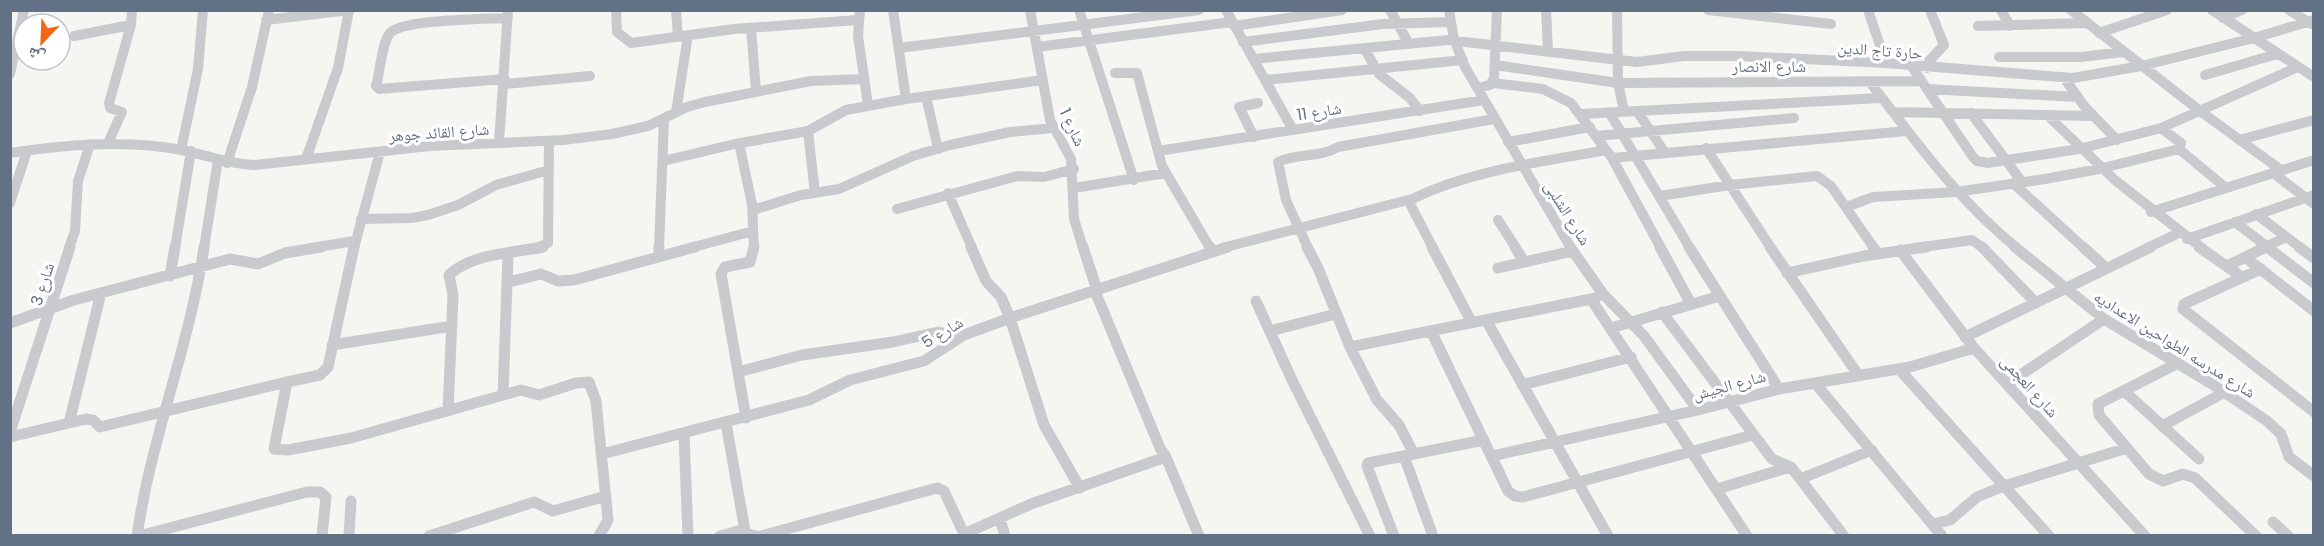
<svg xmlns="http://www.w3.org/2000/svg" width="2324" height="546" font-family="Poppins,'Noto Naskh Arabic',sans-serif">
  <rect width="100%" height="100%" fill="#f5f6f2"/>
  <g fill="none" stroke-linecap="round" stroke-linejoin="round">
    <path stroke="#c8cace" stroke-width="10" d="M 616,10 L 617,32 L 631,43 L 734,29 L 858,20
      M 676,10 L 678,37
      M 860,10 L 858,36 L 868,105
      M 893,10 L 906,99
      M 1030,10 L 1050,120 L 1071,159 L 1074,219 L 1083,248
      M 1079,10 L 1134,180
      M 1226,10 L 1293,130
      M 1390,10 L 1409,44
      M 1449,10 L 1454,39 L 1465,67 L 1571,248
      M 1546,10 L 1548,51
      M 1617,10 L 1618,83 L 1624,111
      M 1708,10 L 1831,24
      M 1868,10 L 1886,63
      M 2001,10 L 2010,26
      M 2071,10 L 2200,111 L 2281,170
      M 2212,10 L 2314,77
      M 2289,10 L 2311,24
      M 2223,18 L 2242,10
      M 266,20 L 350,10
      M 1234,26 L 1342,10
      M 1978,26 L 2087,23
      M 751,28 L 756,91
      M 2099,33 L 2167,10
      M 74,36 L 131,25
      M 1243,42 L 1383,24 L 1450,22
      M 1037,47 L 1232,22
      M 899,48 L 1199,10
      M 1364,48 L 1379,74 L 1410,98 L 1420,111
      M 1999,57 L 2081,57 L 2123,52
      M 1253,59 L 1448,40 L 1637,62 L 1684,56 L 1739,56 L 1886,63 L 2073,78 L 2141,66 L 2254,38 L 2314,20
      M 1495,65 L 1618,83 L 1921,81
      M 1912,67 L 1973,157 L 1977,161 L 1988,163 L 2079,149 L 2161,128 L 2298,67
      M 1927,68 L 1929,61 L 1944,45 L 1930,10
      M 1115,73 L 1137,73 L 1162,166 L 1210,248
      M 10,74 L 24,10
      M 2205,75 L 2277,54
      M 2064,78 L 2085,107 L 2117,140
      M 505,79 L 379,89 L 376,86 C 380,73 382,40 391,32 C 406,19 486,19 508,18
      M 1265,80 L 1463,60
      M 1869,81 C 1915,140 1958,201 2017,248
      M 1493,83 L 1543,89 L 1571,103 L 1612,158 L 1661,248
      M 505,84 L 590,76
      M 1478,88 L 1490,85 L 1494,78 L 1497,10
      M 1927,89 L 2077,97
      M 926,96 L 938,149
      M 1637,111 L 1665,153
      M 676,112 L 688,35
      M 1609,112 L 1690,248
      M 1893,112 L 2092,116
      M 1971,113 L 2022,182
      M 1581,114 L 1881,98
      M 2048,116 L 2116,181 L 2202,248
      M 808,131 L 815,193
      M 1596,136 L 1794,118
      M 1254,137 L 1239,107 L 1258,103
      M 2239,140 L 2314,120
      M 1508,142 L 1590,127
      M 108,143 L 122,112 L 110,108 L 109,103 L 131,25 L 132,10
      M 499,143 L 508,10
      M 739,143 L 752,204 L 754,248
      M 1706,148 L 1771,248
      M 2179,149 L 2226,188
      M 181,150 L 198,69 L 203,10
      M 1158,151 L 1484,100
      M 10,153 C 63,145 116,140 170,148 C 199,152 225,164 255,165 L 430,146 L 563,140 L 612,134 L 648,126 L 687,107 L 705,102 L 811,81 L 864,79
      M 1612,158 L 1907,131
      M 306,159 L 338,68 L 349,10
      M 663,161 L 735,144 L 808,131 L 846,110 L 906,99 L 1043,80
      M 227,163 L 252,87 L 269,10
      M 2273,173 L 2314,204
      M 2013,183 L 2084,248
      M 1074,188 L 1166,173
      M 948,193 L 972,248
      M 1660,196 L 1730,185 L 1817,176 L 1831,186 L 1874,248
      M 1408,200 L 1433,248
      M 10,203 L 27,151
      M 1846,207 L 1873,197 L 1956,192 L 2045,179 L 2099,169 L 2179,149 L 2181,143 L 2161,128
      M 897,209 L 1017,176 L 1044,177 L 1074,169
      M 753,210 L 801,195 L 839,189 L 913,156 L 950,145 L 1010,132 L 1053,128
      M 2151,212 L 2314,160
      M 2256,214 L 2301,248
      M 361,219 L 412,218 L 428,215 L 458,205 L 496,185 L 549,170
      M 1498,220 L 1516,248
      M 2235,222 L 2269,248
      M 2187,239 L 2314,195
      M 69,248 L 75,231 L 78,181 L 90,144
      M 175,248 L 191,151
      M 204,248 L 218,160
      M 312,248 L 354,241
      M 354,248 L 380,152
      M 536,248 L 548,243 L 549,141
      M 659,248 L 664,119
      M 690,248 L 753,231
      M 1222,248 L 1412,199 C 1471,170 1542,162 1606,150
      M 1308,248 L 1286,200 L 1278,162 C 1298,152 1318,159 1338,147 L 1494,119
      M 1916,248 L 1972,240 L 1983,248
      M 2147,248 L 2179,233
      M 2263,248 L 2286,237"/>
    <path stroke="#c8cace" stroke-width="11" d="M 354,247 L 328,367 L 320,375 L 287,382 L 274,449 L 288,450 L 351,438 L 521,390 L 539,395 L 576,383 L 589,382 L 596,401 L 608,520 L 599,536
      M 971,247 L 986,281 L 1001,297 L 1010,318 L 1044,425 L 1080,488
      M 1083,247 L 1097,290
      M 1210,247 L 1212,251
      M 1307,247 L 1318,268 L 1350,347 L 1377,400 L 1399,425 L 1414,454
      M 1432,247 L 1472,323
      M 1515,247 L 1524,262
      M 1570,247 L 1603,294 L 1644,336 L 1698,410
      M 1660,247 L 1691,304
      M 1689,247 L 1779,389
      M 1770,247 L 1859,376
      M 1873,247 L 1878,254
      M 1982,247 L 2036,303
      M 2015,247 L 2104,319 L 2212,384 L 2267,421 L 2281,434 L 2289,457 L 2314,476
      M 2083,247 L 2106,268
      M 2199,247 L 2242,277
      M 2267,247 L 2314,283
      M 2299,247 L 2314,258
      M 1900,250 L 1974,348 L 2145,536
      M 659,256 L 659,247
      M 2245,257 L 2314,311
      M 2227,266 L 2266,247
      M 1498,268 L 1573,251
      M 2261,269 L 2184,304 L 2183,309 L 2314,412
      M 1787,273 L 1864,256 L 1926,247
      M 170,276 L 175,247
      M 509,282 L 541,274 L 558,281 L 574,280 L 695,247
      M 1591,299 L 1747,536
      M 1256,301 L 1293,382 L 1370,536
      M 1662,312 L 1772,459 L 1791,467 L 1844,536
      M 1486,320 L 1608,536
      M 10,323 L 74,300 L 230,259 L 258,264 L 285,253 L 321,247
      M 1611,328 L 1720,296
      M 1270,331 L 1336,314
      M 1431,331 L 1508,491 L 1515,496 L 1523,497 L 1753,435
      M 1965,337 L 2151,247
      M 332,345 L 452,326
      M 1350,347 L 1596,298
      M 2178,363 L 2098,404 L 2099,415 L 2149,474 L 2163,481 L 2183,474 L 2195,478 L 2256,536
      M 1899,369 L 2049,536
      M 738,372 L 802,355 L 893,342 L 938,332 L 951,335 L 955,340
      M 1815,383 L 1942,536
      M 2007,384 L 2104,319
      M 1522,385 L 1631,357
      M 2124,391 L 2199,459
      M 503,395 L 508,255
      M 448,411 L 453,295 L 449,275 C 472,253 514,253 543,247
      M 746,418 L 721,274 L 725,267 L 750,262 L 754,247
      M 69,423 L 101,293
      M 726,423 L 745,531
      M 2162,426 L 2225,392
      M 10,432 L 70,247
      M 684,434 L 688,536
      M 10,437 L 86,419 L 93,420 L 100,427 L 287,382
      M 602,454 L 809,400 L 850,380 L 924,361 L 964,335 L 1010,318 L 1228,247
      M 1404,456 L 1433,536
      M 1492,456 L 1698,410 L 1779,389 L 1910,367 L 1974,348
      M 1166,457 L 1199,536
      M 1800,479 L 1872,450
      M 1717,489 L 1790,467
      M 1000,519 L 1005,536
      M 2273,522 L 2288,536
      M 1933,524 L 1950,520 L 1977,497 L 2004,486 L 2127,448
      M 137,536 C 151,437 190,345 204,247
      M 139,536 L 307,492 L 320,492 L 326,497 L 322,536
      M 349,536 L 351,501
      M 429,536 L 534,502 L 553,511 L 606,496
      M 720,536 L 738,531 L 756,536
      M 761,536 L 937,488 L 944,491 L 964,534 L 1031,504 L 1166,457 L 1160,448 L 1095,291
      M 1394,536 L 1367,466 L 1368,463 L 1484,440"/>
  </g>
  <g text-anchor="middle" stroke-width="6" stroke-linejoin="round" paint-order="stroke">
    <g font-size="16" fill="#627185" stroke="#fff">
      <text transform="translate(1880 50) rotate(4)" y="6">حارة تاج الدين</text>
      <text x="1769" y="72">شارع الانصار</text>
      <text transform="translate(1319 111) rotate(-9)" y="6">شارع 11</text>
      <text transform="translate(1073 127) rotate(65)" y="6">شارع 1</text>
      <text transform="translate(439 132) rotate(-4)" y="6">شارع القائد جوهر</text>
      <text transform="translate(1568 213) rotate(58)" y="6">شارع الشلبى</text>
      <text transform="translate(42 284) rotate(-72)" y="6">شارع 3</text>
      <text transform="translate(942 332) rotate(-31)" y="6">شارع 5</text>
      <text transform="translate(2175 344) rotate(32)" y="6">شارع مدرسه الطواحين الاعداديه</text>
      <text transform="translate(1729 385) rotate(-15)" y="6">شارع الجيش</text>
      <text transform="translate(2030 386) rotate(48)" y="6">شارع العجمى</text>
    </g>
  </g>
  <rect width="2324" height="546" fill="none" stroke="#627185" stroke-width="24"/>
  <g transform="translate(42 42) rotate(203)"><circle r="28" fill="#ffffff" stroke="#c0c6ce" stroke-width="1.5"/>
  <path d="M0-4.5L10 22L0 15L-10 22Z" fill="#f16717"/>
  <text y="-9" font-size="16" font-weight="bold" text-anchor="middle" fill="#627185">ش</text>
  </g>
</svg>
